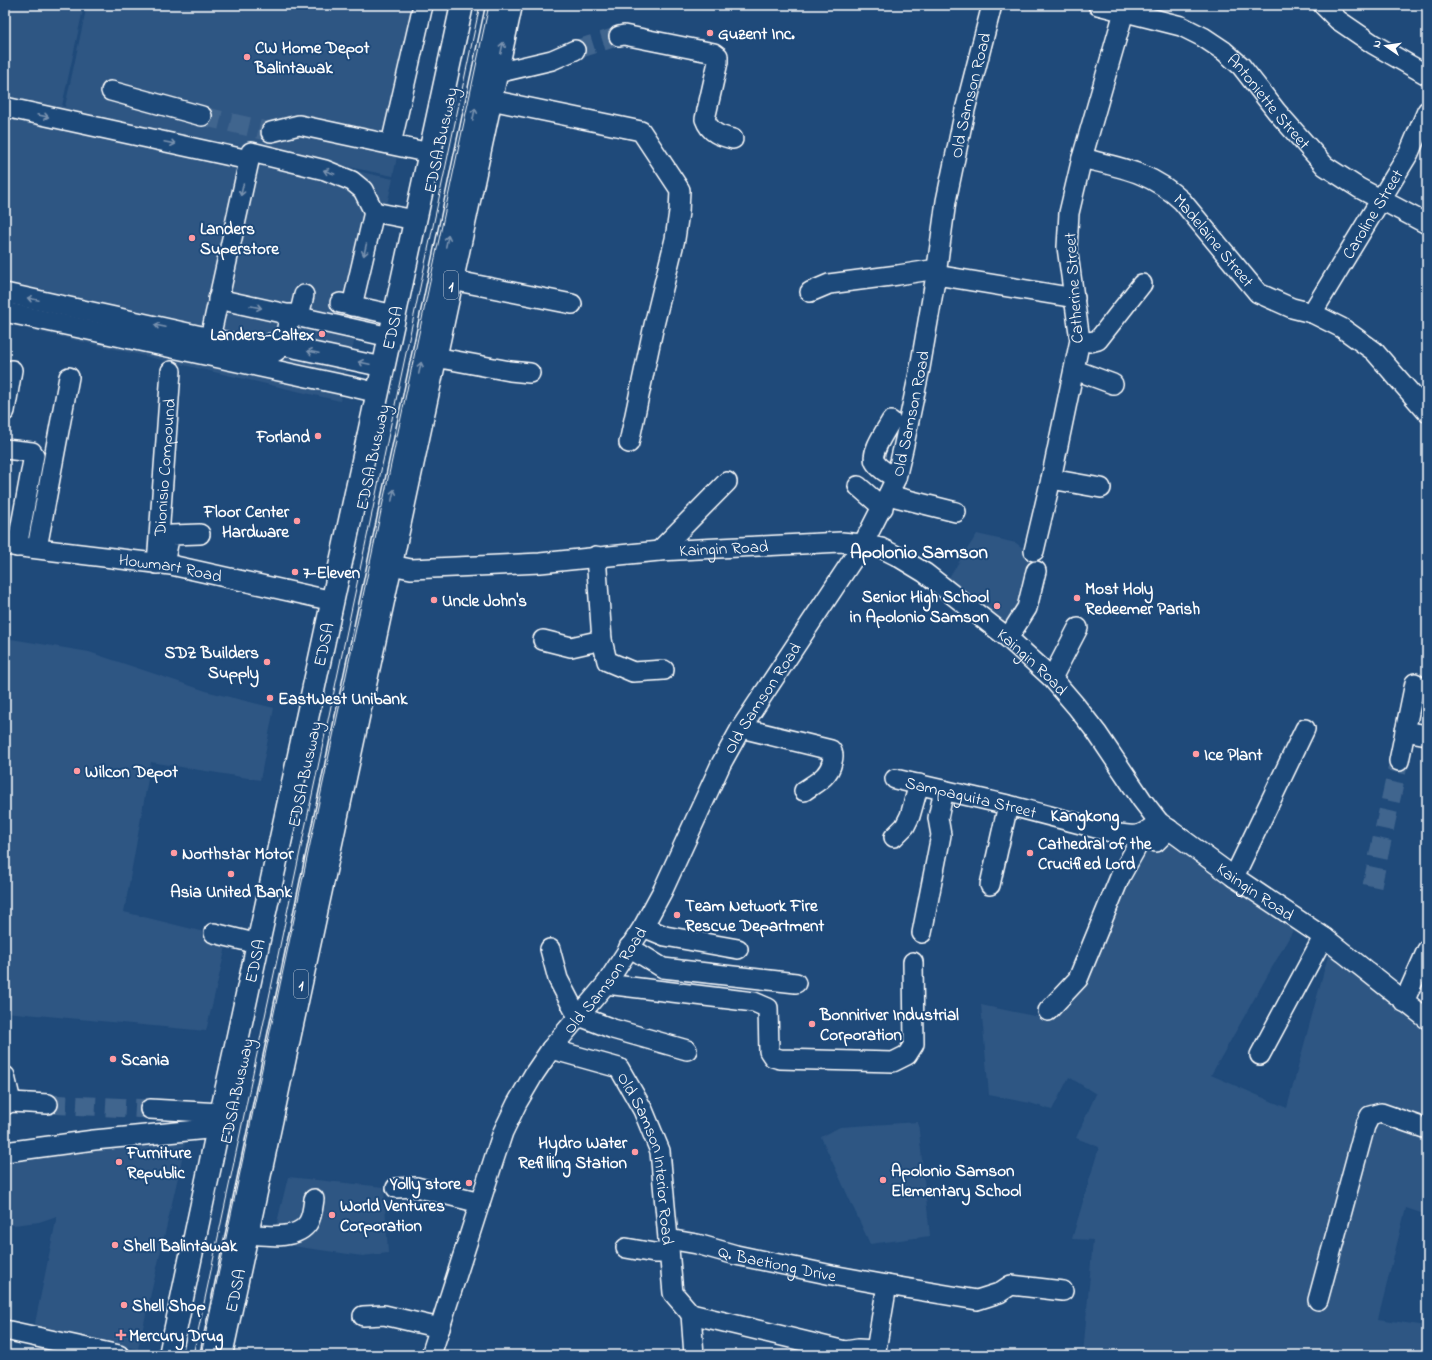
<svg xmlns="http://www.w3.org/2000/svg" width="1432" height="1360" font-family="'Indie Flower',sans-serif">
  <rect width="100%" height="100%" fill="#1f4a7a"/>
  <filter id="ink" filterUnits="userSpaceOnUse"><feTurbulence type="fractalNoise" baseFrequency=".025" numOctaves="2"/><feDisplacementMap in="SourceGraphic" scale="8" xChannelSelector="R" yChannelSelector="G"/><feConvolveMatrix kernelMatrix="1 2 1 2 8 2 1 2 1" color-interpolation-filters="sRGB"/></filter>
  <g filter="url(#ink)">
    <path fill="#2e5683" d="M 5,5 L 84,5 L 62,106 L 65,107 L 87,5 L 429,5 L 393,176 L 225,142 L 393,179 L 340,401 L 5,324 Z
      M 977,534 L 1016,543 L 1040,561 L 1006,630 L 946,582 Z
      M 5,638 L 89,652 L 209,692 L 274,708 L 260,780 L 151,762 L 124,912 L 228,938 L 206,1031 L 5,1012 Z
      M 1150,830 L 1295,927 L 1211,1075 L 1287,1108 L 1329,952 L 1427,1028 L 1427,1215 L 1406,1208 L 1378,1319 L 1427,1326 L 1427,1355 L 1083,1355 L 1093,1240 L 1072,1239 L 1099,1147 L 1076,1138 L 1096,1094 L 1069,1077 L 1052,1110 L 1030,1103 L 989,1095 L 981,1005 L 1034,1016 L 1047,1017 Z
      M 918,1122 L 930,1236 L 870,1244 L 821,1137 L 840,1127 Z
      M 187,1133 L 179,1173 L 138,1349 L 34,1328 L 57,1216 L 39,1222 L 5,1226 L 5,1153 Z
      M 288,1177 L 384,1187 L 388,1253 L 362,1256 L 272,1243 Z
      M 348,1352 L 423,1353 L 423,1355 L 338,1355 Z"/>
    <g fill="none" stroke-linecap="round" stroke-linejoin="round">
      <path stroke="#41658e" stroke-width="19" stroke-dasharray="19 10" stroke-linecap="butt" d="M 575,50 L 619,36
        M 202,116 L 271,132
        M 1372,886 L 1399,761
        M 48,1104 L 150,1109"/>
      <defs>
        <g id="minor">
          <path id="s1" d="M 1098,5 L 1181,26 L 1203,37 L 1224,51 L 1241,66 L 1277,112 L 1325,166 L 1359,188 L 1427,224"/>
          <path d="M 1323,5 L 1338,20 L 1373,44 L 1427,75"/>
          <path d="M 619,36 L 624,35 L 714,53 L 718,56 L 718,62 L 705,119 C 710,133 720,136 733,139"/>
          <path d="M 497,73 L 552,60 L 575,50"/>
          <path d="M 111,91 L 202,116"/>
          <path d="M 491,100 L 641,131 L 680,190 L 679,212 L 675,239 L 654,325 L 629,443"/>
          <path d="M 5,107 L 249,160"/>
          <path d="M 271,132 L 299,125 L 430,153"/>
          <path d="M 391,144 L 423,5"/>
          <path id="s2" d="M 1082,158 C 1122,168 1151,172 1182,201 L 1258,293 L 1292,308 L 1312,313 L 1342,328 L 1374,351 L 1427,412"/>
          <path d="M 374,212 L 415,220"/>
          <path d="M 936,275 L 1075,298"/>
          <path d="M 452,280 L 572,304"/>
          <path d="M 810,292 L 829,284 L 898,275 L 937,269"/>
          <path d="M 5,293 L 275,352 L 283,346 L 290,314"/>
          <path d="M 218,299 L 390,337"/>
          <path d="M 340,303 L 395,315"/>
          <path d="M 5,312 L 349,386 L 378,393"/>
          <path id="s3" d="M 1312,313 L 1409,153 L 1427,111"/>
          <path d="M 299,316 L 304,295"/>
          <path d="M 212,329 L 251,152 L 325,170 L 352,181 L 363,190 L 374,212 L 352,306"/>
          <path d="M 1080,340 L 1090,342 L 1098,340 L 1142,284"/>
          <path d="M 271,343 L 383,367"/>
          <path d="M 435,357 L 510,371 L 530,373"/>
          <path d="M 1075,370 L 1113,384"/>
          <path d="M 5,411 L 12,370"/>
          <path d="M 891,421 C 886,430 870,453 875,462 C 879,469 889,474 896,478"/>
          <path d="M 5,449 L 32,452 L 34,455 L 17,547"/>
          <path d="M 1051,479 L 1101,488"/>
          <path d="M 858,486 L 883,508"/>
          <path d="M 888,495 L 956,512"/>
          <path id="s4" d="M 5,545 L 171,565 L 333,601"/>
          <path d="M 37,548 L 69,377"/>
          <path d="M 659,551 L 727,482"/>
          <path d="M 1034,551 L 1051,479 L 1080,340 L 1067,247 L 1069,213 L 1082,158 L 1126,5"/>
          <path d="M 596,556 L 602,640 L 607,661 L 633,672 L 664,670"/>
          <path d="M 165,559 L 169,539 L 172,535 L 200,534"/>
          <path id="s5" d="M 157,564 L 171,371"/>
          <path id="s6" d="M 391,565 L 411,569 L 540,563 L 659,551 L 841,542 L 863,544 L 881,548 L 897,556 L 925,573 L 1008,638 L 1052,678 L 1076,706 L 1097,733 L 1142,800 L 1159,822 L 1234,877 L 1325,938 L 1427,1019"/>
          <path d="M 1008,638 L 1027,608 L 1036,571"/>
          <path d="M 543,640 L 571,647 L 602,640"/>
          <path d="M 1052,678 L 1078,628"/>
          <path d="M 741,728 L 831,750 C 834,754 833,758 832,762 C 829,777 815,783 804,791"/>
          <path d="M 1405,731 L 1427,735"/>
          <path d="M 1399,761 L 1415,683"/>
          <path id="s7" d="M 895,779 L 1008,805 L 1119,834 C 1140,837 1142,835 1159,822"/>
          <path d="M 894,837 L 905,826 L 910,816 L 919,784"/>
          <path d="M 1156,842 L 1169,829"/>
          <path d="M 1234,877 L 1305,729"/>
          <path d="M 990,885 L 1008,805"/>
          <path d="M 643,927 L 665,936 L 738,949"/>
          <path d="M 214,933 L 258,944"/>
          <path d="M 922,933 L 941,835 L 938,818 L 944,790"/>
          <path d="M 629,947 L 663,968 L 796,983"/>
          <path d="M 550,949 L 558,979 L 573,1008 L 579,1016 L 613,1029 L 687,1050"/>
          <path d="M 606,984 L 754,1002 L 768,1008 L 769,1051 L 773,1057 L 780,1059 L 893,1062 L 907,1055 L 914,1044 L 913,962"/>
          <path d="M 1404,1002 L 1427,950"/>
          <path d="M 1048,1011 L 1078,979 L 1120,877 L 1144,834"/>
          <path id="s8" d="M 551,1049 L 619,1068 L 643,1110 L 660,1151 L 673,1293 L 691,1314"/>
          <path d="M 1260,1055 L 1319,945 L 1325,938"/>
          <path d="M 5,1076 L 11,1102"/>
          <path d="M 5,1105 L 11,1102 L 48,1104"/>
          <path d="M 150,1109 L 221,1113"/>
          <path d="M 5,1152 L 94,1140 L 218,1128"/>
          <path d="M 396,1188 L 416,1187 L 480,1203"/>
          <path d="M 247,1234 C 264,1235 296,1241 308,1223 C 312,1217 313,1207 314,1199"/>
          <path id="s9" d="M 668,1239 L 697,1244 L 736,1255 L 832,1275 L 887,1285 L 977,1300 L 999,1293 L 1011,1285 L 1063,1291"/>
          <path d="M 626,1248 L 654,1253 L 669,1253"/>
          <path d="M 1318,1300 L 1365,1126 L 1370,1116 L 1381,1113 L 1427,1129"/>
          <path d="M 691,1314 L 845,1351 L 858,1349 L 876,1350 L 887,1285"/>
          <path d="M 691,1314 L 694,1355"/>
          <path d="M 363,1316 L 384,1315 L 440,1328"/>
          <path d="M 5,1330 L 119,1355"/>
          <path d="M 210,1355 L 496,5"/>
          <path id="s10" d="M 431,1355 L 494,1159 L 503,1132 L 517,1103 L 534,1074 L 551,1049 L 606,984 L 643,927 L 663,890 L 721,764 L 741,728 L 863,544 L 888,495 L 896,478 L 903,449 L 920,368 L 936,275 L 946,201 L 965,110 L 992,5"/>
        </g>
        <g id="highway">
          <path id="s11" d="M 170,1355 L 218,1128 L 462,5"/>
          <path id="s12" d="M 221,1355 L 511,5"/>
        </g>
      </defs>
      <use href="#minor" stroke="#fff" stroke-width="22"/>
      <use href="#highway" stroke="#fff" stroke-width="25"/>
      <use href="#minor" stroke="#1f4a7a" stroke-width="19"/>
      <use href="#highway" stroke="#1f4a7a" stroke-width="22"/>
      <path stroke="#fff" stroke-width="1" d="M 193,1355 L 480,5
        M 201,1355 L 489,5"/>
    </g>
    <defs><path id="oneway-shaft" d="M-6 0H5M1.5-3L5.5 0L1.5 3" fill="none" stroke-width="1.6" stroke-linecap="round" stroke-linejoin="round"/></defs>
    <g stroke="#7992af">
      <use href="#oneway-shaft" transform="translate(502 48) rotate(-78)"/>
      <use href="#oneway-shaft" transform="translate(474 114) rotate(-78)"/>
      <use href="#oneway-shaft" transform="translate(43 116) rotate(12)"/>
      <use href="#oneway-shaft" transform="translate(170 143) rotate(12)"/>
      <use href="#oneway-shaft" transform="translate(329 172) rotate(-161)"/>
      <use href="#oneway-shaft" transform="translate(242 190) rotate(103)"/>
      <use href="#oneway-shaft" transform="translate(447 241) rotate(-78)"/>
      <use href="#oneway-shaft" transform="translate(365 250) rotate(103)"/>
      <use href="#oneway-shaft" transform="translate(33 299) rotate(-168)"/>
      <use href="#oneway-shaft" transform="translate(256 307) rotate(12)"/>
      <use href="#oneway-shaft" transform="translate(160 326) rotate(-168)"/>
      <use href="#oneway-shaft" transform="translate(313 352) rotate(-168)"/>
      <use href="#oneway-shaft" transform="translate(364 363) rotate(-168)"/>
      <use href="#oneway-shaft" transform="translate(420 368) rotate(-78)"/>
      <use href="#oneway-shaft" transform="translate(393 495) rotate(-78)"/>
    </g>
  </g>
  <g fill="#ff9aa2" stroke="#1f4a7a" stroke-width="1.5">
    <circle cx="710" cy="33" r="4"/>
    <circle cx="247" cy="57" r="4"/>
    <circle cx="192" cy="238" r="4"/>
    <circle cx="322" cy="334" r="4"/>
    <circle cx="318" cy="436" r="4"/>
    <circle cx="297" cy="521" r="4"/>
    <circle cx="295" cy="572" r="4"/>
    <circle cx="1077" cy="598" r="4"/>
    <circle cx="434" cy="600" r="4"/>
    <circle cx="997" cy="606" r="4"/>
    <circle cx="267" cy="662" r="4"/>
    <circle cx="270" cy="698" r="4"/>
    <circle cx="1196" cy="754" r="4"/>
    <circle cx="77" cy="771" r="4"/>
    <circle cx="174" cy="853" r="4"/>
    <circle cx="1030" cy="853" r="4"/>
    <circle cx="231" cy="874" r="4"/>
    <circle cx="677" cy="915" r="4"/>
    <circle cx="812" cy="1024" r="4"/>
    <circle cx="113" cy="1059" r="4"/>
    <circle cx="635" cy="1152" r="4"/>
    <circle cx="119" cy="1162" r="4"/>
    <circle cx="883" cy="1180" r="4"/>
    <circle cx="469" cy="1183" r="4"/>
    <circle cx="332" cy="1215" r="4"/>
    <circle cx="115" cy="1245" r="4"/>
    <circle cx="124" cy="1305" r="4"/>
    <path d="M119 1329h4v4h4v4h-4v4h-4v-4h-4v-4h4z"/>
  </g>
  <g text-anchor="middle" stroke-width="4" stroke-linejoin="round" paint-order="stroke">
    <g fill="#1f4a7a" stroke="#bcc9d7" stroke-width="1">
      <rect x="444" y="271" width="14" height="28" rx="3"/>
      <rect x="294" y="970" width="14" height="28" rx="3"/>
    </g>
    <g font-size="16" font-weight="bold" fill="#fff">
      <text x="451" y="291">1</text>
      <text x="301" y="990">1</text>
    </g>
    <g font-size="17" font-weight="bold" fill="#fff" stroke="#1f4a7a" text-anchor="start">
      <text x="718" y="39">Guzent Inc.</text>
      <text x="255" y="53">CW Home Depot<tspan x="255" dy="20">Balintawak</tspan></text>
      <text x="200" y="234">Landers<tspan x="200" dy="20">Superstore</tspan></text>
      <text x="314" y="340" text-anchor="end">Landers-Caltex</text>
      <text x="310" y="442" text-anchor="end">Forland</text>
      <text x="289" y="517" text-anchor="end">Floor Center<tspan x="289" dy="20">Hardware</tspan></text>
      <text x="303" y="578">7-Eleven</text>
      <text x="1085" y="594">Most Holy<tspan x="1085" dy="20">Redeemer Parish</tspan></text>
      <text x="989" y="602" text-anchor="end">Senior High School<tspan x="989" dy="20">in Apolonio Samson</tspan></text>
      <text x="442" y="606">Uncle John's</text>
      <text x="259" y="658" text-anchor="end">SDZ Builders<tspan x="259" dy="20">Supply</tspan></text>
      <text x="278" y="704">EastWest Unibank</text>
      <text x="1204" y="760">Ice Plant</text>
      <text x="85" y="777">Wilcon Depot</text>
      <text x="1038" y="849">Cathedral of the<tspan x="1038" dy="20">Crucified Lord</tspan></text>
      <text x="182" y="859">Northstar Motor</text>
      <text x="231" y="897" text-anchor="middle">Asia United Bank</text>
      <text x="685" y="911">Team Network Fire<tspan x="685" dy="20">Rescue Department</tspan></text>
      <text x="820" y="1020">Bonniriver Industrial<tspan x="820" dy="20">Corporation</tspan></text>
      <text x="121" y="1065">Scania</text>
      <text x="627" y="1148" text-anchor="end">Hydro Water<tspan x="627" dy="20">Refilling Station</tspan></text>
      <text x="127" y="1158">Furniture<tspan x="127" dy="20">Republic</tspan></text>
      <text x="891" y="1176">Apolonio Samson<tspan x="891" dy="20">Elementary School</tspan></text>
      <text x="461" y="1189" text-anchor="end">Yolly store</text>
      <text x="340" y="1211">World Ventures<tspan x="340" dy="20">Corporation</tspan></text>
      <text x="123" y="1251">Shell Balintawak</text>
      <text x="132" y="1311">Shell Shop</text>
      <text x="129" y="1341">Mercury Drug</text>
    </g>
    <g font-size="17" fill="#fff" stroke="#1f4a7a">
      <text dy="6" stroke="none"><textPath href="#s10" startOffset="1390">Old Samson Road</textPath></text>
      <text dy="6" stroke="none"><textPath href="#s1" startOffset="203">Antoniette Street</textPath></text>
      <text transform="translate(440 140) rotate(-78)" y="6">EDSA Busway</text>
      <text dy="6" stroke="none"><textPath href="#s3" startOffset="116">Caroline Street</textPath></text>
      <text dy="6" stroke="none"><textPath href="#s2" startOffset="161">Madelaine Street</textPath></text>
      <text transform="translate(1073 288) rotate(-94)" y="6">Catherine Street</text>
      <text dy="6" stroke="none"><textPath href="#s11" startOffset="1051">EDSA</textPath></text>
      <text dy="6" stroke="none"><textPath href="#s10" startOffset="1066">Old Samson Road</textPath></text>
      <text transform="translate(372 457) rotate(-78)" y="6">EDSA Busway</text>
      <text dy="6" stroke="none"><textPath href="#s5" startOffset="97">Dionisio Compound</textPath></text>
      <text dy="6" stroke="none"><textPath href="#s6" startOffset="334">Kaingin Road</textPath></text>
      <text dy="6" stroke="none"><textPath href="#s4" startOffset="167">Howmart Road</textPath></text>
      <text dy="6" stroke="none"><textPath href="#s11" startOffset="727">EDSA</textPath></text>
      <text dy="6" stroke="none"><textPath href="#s6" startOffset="682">Kaingin Road</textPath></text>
      <text dy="6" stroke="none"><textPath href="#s10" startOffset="742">Old Samson Road</textPath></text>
      <text transform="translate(304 774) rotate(-78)" y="6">EDSA Busway</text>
      <text dy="6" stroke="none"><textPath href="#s7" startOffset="78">Sampaguita Street</textPath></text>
      <text dy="6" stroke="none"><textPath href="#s6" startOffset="1006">Kaingin Road</textPath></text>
      <text dy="6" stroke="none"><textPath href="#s11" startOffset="403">EDSA</textPath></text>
      <text dy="6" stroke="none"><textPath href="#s10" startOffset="418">Old Samson Road</textPath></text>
      <text transform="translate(236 1091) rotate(-78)" y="6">EDSA Busway</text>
      <text dy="6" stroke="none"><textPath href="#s8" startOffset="167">Old Samson Interior Road</textPath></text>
      <text dy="6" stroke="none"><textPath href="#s9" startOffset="112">Q. Baetiong Drive</textPath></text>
      <text dy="6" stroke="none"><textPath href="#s12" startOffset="66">EDSA</textPath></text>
    </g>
    <g font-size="18" font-weight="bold" fill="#fff" stroke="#1f4a7a">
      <text x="1085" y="821">Kangkong</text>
    </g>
    <g font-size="19" font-weight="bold" fill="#fff" stroke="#1f4a7a">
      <text x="919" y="558">Apolonio Samson</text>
    </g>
  </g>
  <rect width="1432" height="1360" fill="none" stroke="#1f4a7a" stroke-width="20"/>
  <rect x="10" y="10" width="1412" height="1340" fill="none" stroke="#fff" stroke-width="1.5" filter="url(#ink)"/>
  <g transform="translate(1386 46) rotate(283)" stroke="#1f4a7a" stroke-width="3" paint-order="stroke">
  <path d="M0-3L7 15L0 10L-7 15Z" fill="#ffffff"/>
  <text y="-6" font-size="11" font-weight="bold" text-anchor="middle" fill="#ffffff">N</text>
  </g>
</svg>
